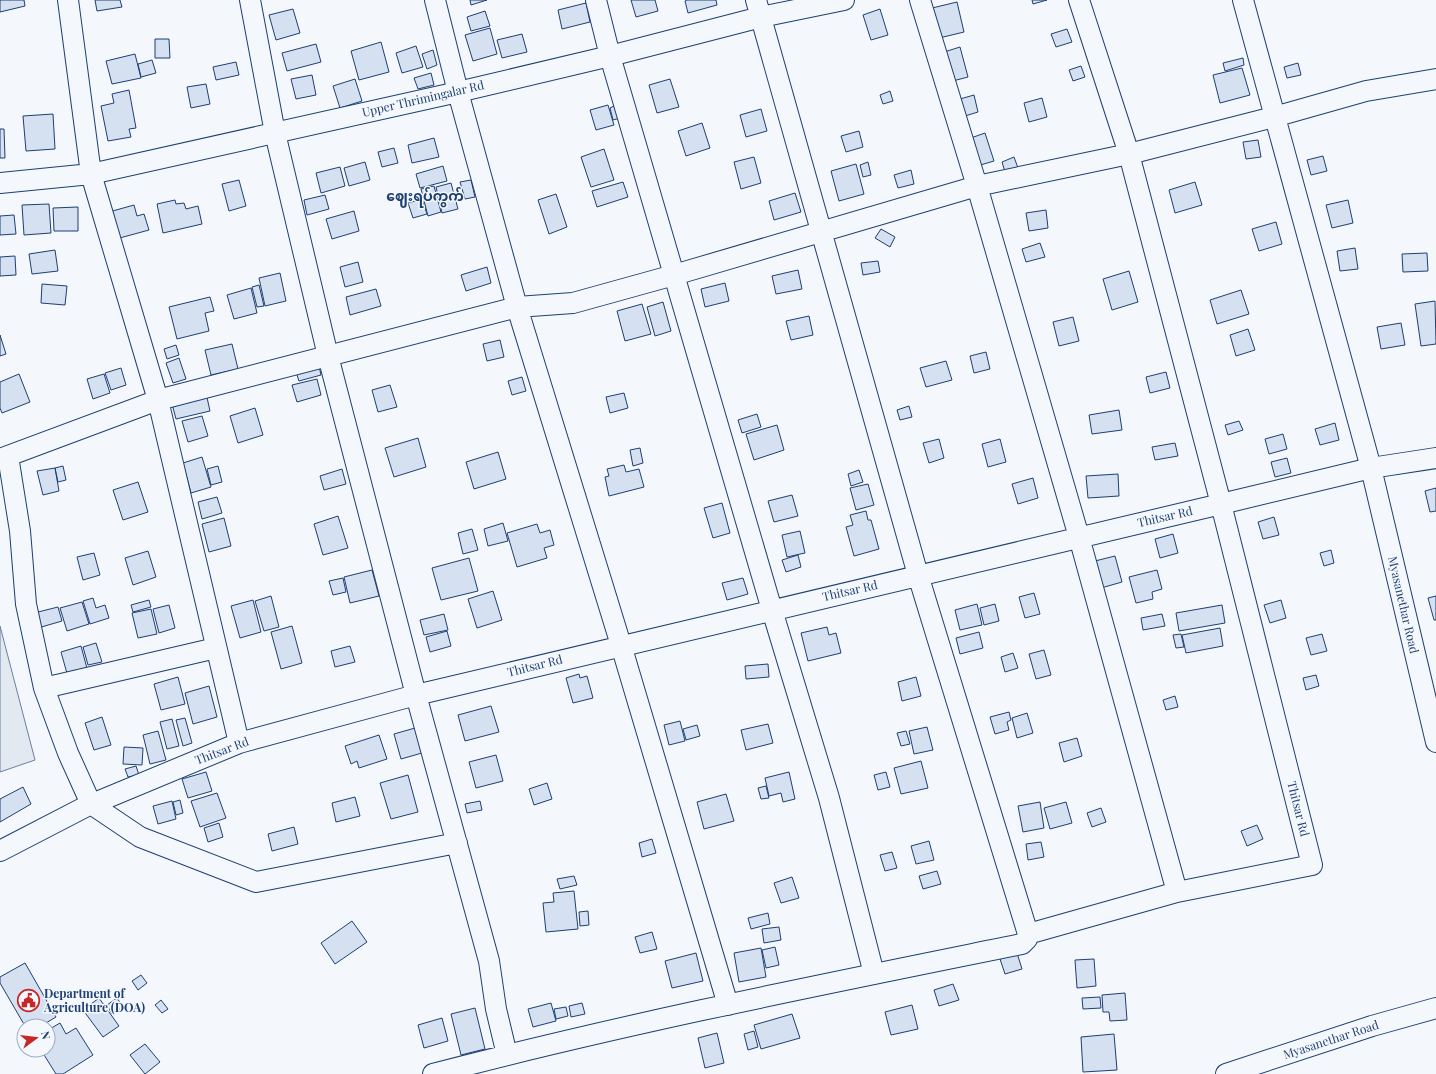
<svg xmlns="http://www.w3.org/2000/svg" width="1436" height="1074" font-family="'Playfair Display','Noto Sans Myanmar',serif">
  <rect width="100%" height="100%" fill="#f4f7fb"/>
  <path fill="#e3e9f0" stroke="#687fa3" d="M 0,626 L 35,760 L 0,772 Z"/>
  <path fill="#d5e0f0" stroke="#1d3f73" d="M 0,0 L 24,0 L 25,6 L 0,12 Z
    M 95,0 L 120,0 L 122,7 L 97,11 Z
    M 470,0 L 487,0 L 471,5 Z
    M 631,0 L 655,0 L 658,11 L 636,17 Z
    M 687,0 L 716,0 L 717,5 L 688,13 L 685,1 Z
    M 1032,0 L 1047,0 L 1033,4 Z
    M 957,2 L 964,32 L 935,39 L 928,9 Z
    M 586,3 L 590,22 L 562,29 L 558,10 Z
    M 293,9 L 300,33 L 276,40 L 269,15 Z
    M 880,9 L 888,35 L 871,40 L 863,15 Z
    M 485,11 L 490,26 L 471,31 L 467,17 Z
    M 490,28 L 497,54 L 473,61 L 465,35 Z
    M 1067,29 L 1072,42 L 1056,47 L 1051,34 Z
    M 522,34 L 527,52 L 502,58 L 497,40 Z
    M 155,39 L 169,39 L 170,58 L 155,58 Z
    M 381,42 L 389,72 L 359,80 L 351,51 Z
    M 316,44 L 321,62 L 287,71 L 282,53 Z
    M 416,46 L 423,67 L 402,73 L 396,53 Z
    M 960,47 L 968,77 L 949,82 L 941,53 Z
    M 433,50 L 437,65 L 427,69 L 422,54 Z
    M 135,54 L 141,78 L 112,84 L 106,61 Z
    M 1243,58 L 1244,65 L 1225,71 L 1223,63 Z
    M 152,60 L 156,73 L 141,77 L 138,64 Z
    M 236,62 L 239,75 L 216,80 L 213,67 Z
    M 1298,63 L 1301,75 L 1287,78 L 1284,67 Z
    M 1081,66 L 1085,77 L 1073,81 L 1069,70 Z
    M 1242,68 L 1250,95 L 1220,103 L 1213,75 Z
    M 431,73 L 434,85 L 418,89 L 414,78 Z
    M 312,75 L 316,95 L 296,99 L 291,79 Z
    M 355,79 L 362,101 L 340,108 L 333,86 Z
    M 670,79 L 679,107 L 657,113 L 649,85 Z
    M 206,84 L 210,104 L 191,108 L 187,87 Z
    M 129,90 L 136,128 L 129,129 L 131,137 L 108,141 L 101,106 L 114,103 L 112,94 Z
    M 890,91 L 893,101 L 883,104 L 880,95 Z
    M 974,95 L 978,112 L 965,116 L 960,99 Z
    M 1042,98 L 1047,117 L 1029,122 L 1024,103 Z
    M 608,105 L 614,125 L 596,130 L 590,110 Z
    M 616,105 L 620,118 L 613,120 L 610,108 Z
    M 761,109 L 767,131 L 746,137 L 740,115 Z
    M 53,114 L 55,149 L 26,151 L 23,116 Z
    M 702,123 L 710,148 L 686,156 L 678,131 Z
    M 0,129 L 4,129 L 5,158 L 0,158 Z
    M 859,131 L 863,147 L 846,152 L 841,136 Z
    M 985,133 L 994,161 L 977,166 L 968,139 Z
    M 434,138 L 439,157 L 412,163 L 408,145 Z
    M 1258,140 L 1261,157 L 1246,159 L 1243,142 Z
    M 394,148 L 398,163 L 382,167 L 378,152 Z
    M 604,149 L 614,180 L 591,187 L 581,157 Z
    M 1323,156 L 1327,171 L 1311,175 L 1307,160 Z
    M 754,157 L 761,183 L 741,189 L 734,162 Z
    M 1014,157 L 1018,168 L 1005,172 L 1002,162 Z
    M 365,162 L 370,180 L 349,186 L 344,168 Z
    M 868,162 L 871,175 L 863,177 L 860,165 Z
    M 856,164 L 864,194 L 839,201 L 831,171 Z
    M 443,166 L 447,181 L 420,188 L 416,174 Z
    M 340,167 L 345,186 L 321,193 L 316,173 Z
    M 911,170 L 914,184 L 898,188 L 894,175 Z
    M 239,180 L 246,206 L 229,211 L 222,184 Z
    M 471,180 L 475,197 L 465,199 L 460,182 Z
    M 623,182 L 628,197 L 597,207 L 592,191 Z
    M 1195,182 L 1202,205 L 1175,213 L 1169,190 Z
    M 451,183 L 458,209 L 442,213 L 436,187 Z
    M 434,186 L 441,212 L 428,216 L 421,189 Z
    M 795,193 L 801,212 L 774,220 L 769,201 Z
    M 556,194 L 567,227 L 549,234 L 538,200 Z
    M 325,195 L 329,209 L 307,215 L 304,200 Z
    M 422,199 L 427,214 L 413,218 L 408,203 Z
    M 175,200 L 176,204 L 184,203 L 186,209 L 198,206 L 202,224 L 163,233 L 157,204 Z
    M 1348,200 L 1353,223 L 1332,228 L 1326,205 Z
    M 49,204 L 51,233 L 24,235 L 22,205 Z
    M 134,205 L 137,216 L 144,214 L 149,230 L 116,239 L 109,212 Z
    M 78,207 L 78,231 L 54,231 L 53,208 Z
    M 1046,210 L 1048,228 L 1029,231 L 1026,213 Z
    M 354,211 L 359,231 L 332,239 L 326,219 Z
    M 14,215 L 16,234 L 0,235 L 0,216 Z
    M 1276,222 L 1282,244 L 1259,251 L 1252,229 Z
    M 881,229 L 895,237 L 890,247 L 875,238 Z
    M 1040,243 L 1045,257 L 1026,262 L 1022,249 Z
    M 1355,248 L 1358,269 L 1340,271 L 1337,251 Z
    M 55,250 L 58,271 L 32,274 L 29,254 Z
    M 1427,253 L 1428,271 L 1403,272 L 1402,254 Z
    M 15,256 L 16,275 L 0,276 L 0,257 Z
    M 878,261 L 880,272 L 863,275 L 861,263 Z
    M 358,262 L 363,282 L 345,287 L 340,267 Z
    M 487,267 L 491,283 L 466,291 L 461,275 Z
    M 798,270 L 802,289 L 776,294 L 772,276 Z
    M 1129,271 L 1138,302 L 1112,310 L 1103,279 Z
    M 280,273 L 286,301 L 265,306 L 259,278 Z
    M 725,283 L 729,301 L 705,307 L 701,289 Z
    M 42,284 L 67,286 L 65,305 L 41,303 Z
    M 259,285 L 264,306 L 257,307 L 252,287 Z
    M 251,288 L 257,313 L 234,319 L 227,295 Z
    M 376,289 L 381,306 L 350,315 L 346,297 Z
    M 1241,290 L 1249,314 L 1217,324 L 1210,300 Z
    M 210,297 L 214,311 L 205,313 L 209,331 L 177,339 L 169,307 Z
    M 1435,301 L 1436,344 L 1421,346 L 1415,304 Z
    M 663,302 L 671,331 L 655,336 L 647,307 Z
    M 642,304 L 651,334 L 625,341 L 617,311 Z
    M 809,316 L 813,335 L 791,340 L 786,321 Z
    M 1073,317 L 1079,341 L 1059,346 L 1053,322 Z
    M 1401,323 L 1405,345 L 1381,349 L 1377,327 Z
    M 1248,329 L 1255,350 L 1236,356 L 1230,335 Z
    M 0,335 L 6,354 L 0,356 Z
    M 500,340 L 504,357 L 487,361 L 483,344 Z
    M 232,344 L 238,369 L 211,375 L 205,350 Z
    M 176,345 L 179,355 L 167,359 L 164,349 Z
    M 986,352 L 990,369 L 974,373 L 970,356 Z
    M 179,358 L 186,379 L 173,383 L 166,363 Z
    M 946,361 L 952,380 L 926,387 L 920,368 Z
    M 319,366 L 321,375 L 299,381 L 296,372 Z
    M 121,368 L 126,385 L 111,390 L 105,373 Z
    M 1166,372 L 1170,388 L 1150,393 L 1146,377 Z
    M 19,374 L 30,402 L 2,413 L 0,408 L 0,382 Z
    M 104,374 L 110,393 L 93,399 L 87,379 Z
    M 522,377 L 526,391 L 512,395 L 508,381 Z
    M 317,379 L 321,395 L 297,402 L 292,385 Z
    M 390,385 L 397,407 L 378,412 L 372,390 Z
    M 206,393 L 210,411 L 176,419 L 171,400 Z
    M 624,393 L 628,408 L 610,413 L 606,397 Z
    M 909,406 L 912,417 L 900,420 L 897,410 Z
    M 255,408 L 263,435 L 238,443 L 230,416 Z
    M 1119,410 L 1122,430 L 1092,434 L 1089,415 Z
    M 757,414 L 761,427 L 742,433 L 738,420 Z
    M 202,416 L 208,436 L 188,442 L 182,421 Z
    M 1239,421 L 1243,430 L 1228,435 L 1225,425 Z
    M 1335,423 L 1339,440 L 1320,445 L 1315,429 Z
    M 777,425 L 784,450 L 754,460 L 746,434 Z
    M 1283,434 L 1287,449 L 1269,454 L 1265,439 Z
    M 418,438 L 426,467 L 394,477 L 385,448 Z
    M 939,439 L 944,458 L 929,463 L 923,443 Z
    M 1000,439 L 1006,462 L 988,467 L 982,444 Z
    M 1175,443 L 1178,456 L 1155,460 L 1152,447 Z
    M 640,448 L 643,463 L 633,466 L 630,450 Z
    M 498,452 L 506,479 L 474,489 L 466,462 Z
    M 202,457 L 211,487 L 191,493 L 183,463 Z
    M 1287,458 L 1291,473 L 1275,477 L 1271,462 Z
    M 624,465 L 626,472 L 639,469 L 644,487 L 609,496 L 605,477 L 609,476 L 607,469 Z
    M 63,466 L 66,480 L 58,482 L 55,468 Z
    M 218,466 L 222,482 L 211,485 L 207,469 Z
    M 55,468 L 59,491 L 43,495 L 37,471 Z
    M 342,469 L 346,484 L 324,490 L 320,476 Z
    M 859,470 L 863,482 L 851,486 L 848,474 Z
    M 1118,474 L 1119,496 L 1088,498 L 1086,476 Z
    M 1033,478 L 1038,498 L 1018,504 L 1012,484 Z
    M 138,482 L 148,512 L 123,520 L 113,490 Z
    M 868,484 L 874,505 L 856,510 L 850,488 Z
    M 1436,488 L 1436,511 L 1430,512 L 1425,491 Z
    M 792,495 L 798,516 L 774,522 L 768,501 Z
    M 217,497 L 222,513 L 202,519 L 198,502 Z
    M 722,503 L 730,533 L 713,538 L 704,508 Z
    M 866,511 L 868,520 L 871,520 L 879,549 L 854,556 L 846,527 L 853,525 L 850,515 Z
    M 338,516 L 348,548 L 323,555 L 314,524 Z
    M 1274,517 L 1279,535 L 1263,539 L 1258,522 Z
    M 224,518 L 231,546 L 209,552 L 202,524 Z
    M 503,523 L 508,541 L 488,546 L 484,529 Z
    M 537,524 L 540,533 L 550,530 L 554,545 L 544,548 L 547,558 L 517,567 L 507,533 Z
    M 472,529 L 478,550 L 463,554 L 458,533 Z
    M 800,531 L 805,553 L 787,557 L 782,535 Z
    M 1173,534 L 1178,553 L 1160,558 L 1155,539 Z
    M 1331,550 L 1334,563 L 1324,566 L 1320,553 Z
    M 148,551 L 156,577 L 133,585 L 125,558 Z
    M 94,553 L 100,575 L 83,580 L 77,557 Z
    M 798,555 L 801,567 L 786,572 L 782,560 Z
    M 1115,556 L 1122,582 L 1094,590 L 1087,563 Z
    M 469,558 L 478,591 L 441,600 L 432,568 Z
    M 372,570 L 379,596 L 350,603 L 344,577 Z
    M 1157,570 L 1162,589 L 1152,592 L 1153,599 L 1136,603 L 1129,577 Z
    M 343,578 L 346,592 L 333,595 L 329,581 Z
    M 743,578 L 748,594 L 727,600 L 722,583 Z
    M 493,591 L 502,620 L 477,628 L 468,599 Z
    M 1034,593 L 1040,614 L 1025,618 L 1019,597 Z
    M 271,596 L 279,627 L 264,631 L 255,601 Z
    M 1436,596 L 1436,620 L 1434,620 L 1428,598 Z
    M 93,598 L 96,608 L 105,605 L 109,618 L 90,624 L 83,601 Z
    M 149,600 L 151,607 L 133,612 L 131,605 Z
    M 253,600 L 261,632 L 240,638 L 231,606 Z
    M 1281,600 L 1286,618 L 1270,623 L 1264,605 Z
    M 82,602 L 89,624 L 67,631 L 60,608 Z
    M 977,604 L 982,625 L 960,630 L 955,610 Z
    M 995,604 L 999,621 L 984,625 L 980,608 Z
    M 169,605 L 175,628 L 159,633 L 153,609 Z
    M 1222,605 L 1225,623 L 1179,631 L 1176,613 Z
    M 58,607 L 62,621 L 38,628 L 34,613 Z
    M 151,609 L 157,634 L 138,638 L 132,613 Z
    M 444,614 L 448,630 L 424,635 L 420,620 Z
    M 1162,614 L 1165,626 L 1143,630 L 1141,618 Z
    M 292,626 L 302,663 L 281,669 L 271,632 Z
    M 827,627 L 829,635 L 836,633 L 841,653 L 808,661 L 801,633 Z
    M 1220,628 L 1223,646 L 1186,653 L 1182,635 Z
    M 447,631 L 451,646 L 430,652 L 426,637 Z
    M 979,632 L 983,648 L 960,654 L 956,638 Z
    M 1181,634 L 1184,647 L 1176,648 L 1173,635 Z
    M 1322,634 L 1327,651 L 1311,655 L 1306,638 Z
    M 96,643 L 102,662 L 88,665 L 83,647 Z
    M 81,646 L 88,672 L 68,677 L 61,652 Z
    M 350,646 L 355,662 L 335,667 L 331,651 Z
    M 1044,650 L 1051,675 L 1036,679 L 1029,654 Z
    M 1013,653 L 1018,668 L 1005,672 L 1001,657 Z
    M 768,664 L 769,677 L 746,679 L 745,666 Z
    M 579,674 L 580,678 L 587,676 L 593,698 L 573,703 L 566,678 Z
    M 1316,675 L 1319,686 L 1306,690 L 1303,678 Z
    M 178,677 L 185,704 L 161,710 L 154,684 Z
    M 916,677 L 921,696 L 902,701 L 898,682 Z
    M 209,686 L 217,717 L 193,724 L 185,693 Z
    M 1175,696 L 1178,707 L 1166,710 L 1163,700 Z
    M 491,706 L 499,732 L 465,741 L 458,715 Z
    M 1009,712 L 1011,720 L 1007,722 L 1009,730 L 995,734 L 990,717 Z
    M 1027,713 L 1033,733 L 1017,738 L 1012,718 Z
    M 102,717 L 111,745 L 94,750 L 85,723 Z
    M 185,718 L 192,743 L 183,746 L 176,720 Z
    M 172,719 L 179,746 L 167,749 L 160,722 Z
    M 680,721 L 685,741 L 669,745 L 664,725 Z
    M 768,724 L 773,743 L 746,750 L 741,730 Z
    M 697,725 L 700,736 L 686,740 L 683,729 Z
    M 927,727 L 933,750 L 914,754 L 909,731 Z
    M 415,728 L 422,753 L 401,759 L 394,734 Z
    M 158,731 L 166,760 L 150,764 L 143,735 Z
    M 906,731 L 910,744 L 901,746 L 897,733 Z
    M 379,735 L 387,759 L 359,768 L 357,761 L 351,764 L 345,746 Z
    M 1077,738 L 1082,756 L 1064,762 L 1059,743 Z
    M 124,747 L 143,748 L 142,765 L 123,764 Z
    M 496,755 L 503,781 L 476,788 L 469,762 Z
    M 921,761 L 928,788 L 901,794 L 894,768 Z
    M 136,766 L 139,775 L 128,777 L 125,769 Z
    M 206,772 L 212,791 L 188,798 L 182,779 Z
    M 789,772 L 795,799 L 783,802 L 781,793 L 769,796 L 765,778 Z
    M 886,772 L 890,787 L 878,790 L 874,775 Z
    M 408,775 L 418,812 L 391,819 L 380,783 Z
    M 547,783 L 552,799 L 534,805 L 529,789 Z
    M 766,786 L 769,798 L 761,799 L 758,788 Z
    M 23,787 L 31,804 L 0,822 L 0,799 Z
    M 217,793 L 226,818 L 200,827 L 191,801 Z
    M 726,794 L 734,821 L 704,829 L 697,802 Z
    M 355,797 L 360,816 L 336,822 L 332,803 Z
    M 180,800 L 183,813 L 176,815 L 173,802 Z
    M 172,801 L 176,819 L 158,824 L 153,806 Z
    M 480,801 L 482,810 L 467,813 L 465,804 Z
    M 1040,802 L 1044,828 L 1023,832 L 1018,806 Z
    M 1066,802 L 1072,823 L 1050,829 L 1044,808 Z
    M 1101,808 L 1106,822 L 1092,827 L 1087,813 Z
    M 219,823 L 223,837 L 208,842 L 204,828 Z
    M 1257,825 L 1263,839 L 1247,846 L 1241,831 Z
    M 294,827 L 298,844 L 272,851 L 268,834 Z
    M 652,839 L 656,853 L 642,857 L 639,843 Z
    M 929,841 L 934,860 L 916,864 L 911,846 Z
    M 1041,842 L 1044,857 L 1028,860 L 1026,844 Z
    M 892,852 L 897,868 L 885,871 L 880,855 Z
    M 937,871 L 941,884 L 923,889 L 919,876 Z
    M 574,876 L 577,885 L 560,889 L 557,879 Z
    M 792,877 L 799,898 L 781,903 L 774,883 Z
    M 574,891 L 578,929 L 546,932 L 543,903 L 554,902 L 553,893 Z
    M 588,911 L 589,925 L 580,926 L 579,912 Z
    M 768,913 L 770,924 L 751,929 L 748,918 Z
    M 352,921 L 367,942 L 335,964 L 321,943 Z
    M 779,927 L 781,940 L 764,943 L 762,929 Z
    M 652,932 L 657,949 L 640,953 L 635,937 Z
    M 775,947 L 779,965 L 766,968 L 762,950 Z
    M 761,948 L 766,977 L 739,982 L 734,953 Z
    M 696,953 L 703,981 L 672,988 L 665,961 Z
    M 1017,953 L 1022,969 L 1005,974 L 1000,959 Z
    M 1094,959 L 1096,986 L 1077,988 L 1075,960 Z
    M 25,963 L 56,1017 L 41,1026 L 25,1026 L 0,983 L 0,977 Z
    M 141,975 L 147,983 L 138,990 L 132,981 Z
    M 953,984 L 959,1000 L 939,1006 L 934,990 Z
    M 1125,993 L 1127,1020 L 1110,1021 L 1109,1012 L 1103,1012 L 1102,995 Z
    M 1100,997 L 1101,1008 L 1083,1009 L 1082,998 Z
    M 99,998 L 119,1026 L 103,1037 L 83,1010 Z
    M 117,998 L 123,1007 L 112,1014 L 107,1005 Z
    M 161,1000 L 168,1009 L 162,1013 L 155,1005 Z
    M 551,1003 L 556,1021 L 533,1027 L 528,1009 Z
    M 582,1003 L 585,1014 L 571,1017 L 569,1006 Z
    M 912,1005 L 918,1029 L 891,1035 L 885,1012 Z
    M 566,1007 L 568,1016 L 556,1019 L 554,1009 Z
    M 475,1008 L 485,1049 L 461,1055 L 451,1014 Z
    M 792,1014 L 800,1038 L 761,1049 L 754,1025 Z
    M 442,1018 L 448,1041 L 424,1048 L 418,1025 Z
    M 60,1023 L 66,1034 L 76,1028 L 93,1055 L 63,1074 L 56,1074 L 41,1050 L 48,1050 L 48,1030 Z
    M 754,1031 L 758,1047 L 748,1050 L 744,1034 Z
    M 717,1033 L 724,1063 L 705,1068 L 698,1038 Z
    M 1114,1034 L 1117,1070 L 1083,1072 L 1081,1037 Z
    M 145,1044 L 160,1062 L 145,1074 L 130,1055 Z"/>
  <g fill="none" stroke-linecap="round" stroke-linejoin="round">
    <defs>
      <path id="minor" d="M 68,0 L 91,174 L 158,400 L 239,743
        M 250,0 L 275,133 L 328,356 L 416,695 L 489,961 L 496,1009 L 507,1055
        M 435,0 L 458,92 L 517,307 L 621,645 L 728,1005
        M 596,0 L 610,56 L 772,610 L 829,798 L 874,974
        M 920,0 L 977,186 L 1079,537 L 1177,892 L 1028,934
        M 1079,0 L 1129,154 L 1221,504 L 1371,468 L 1436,458
        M 1243,0 L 1371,468 L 1436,742
        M 0,183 L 91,174 L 458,92 L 610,56 L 761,17 L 844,0
        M 8,456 L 20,531 L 26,604 L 44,688 L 68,753 L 91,804 L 140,837 L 256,882 L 457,843
        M 0,459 L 158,400 L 517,307 L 573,303 L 674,275 L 977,186 L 1129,154 L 1274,117 L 1366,91 L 1436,79
        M 44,688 L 216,648
        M 0,851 L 85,807 L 239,743 L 416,695 L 1221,504 L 1312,865 L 1177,892
        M 433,1074 C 627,1023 825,984 1022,944 L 1027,939 L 1028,934 L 918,575 L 756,0
        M 1226,1074 L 1372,1026 L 1436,1008"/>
    </defs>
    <use href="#minor" stroke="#1d3f73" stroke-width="22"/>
    <use href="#minor" stroke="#f4f7fb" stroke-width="20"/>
  </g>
  <defs>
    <symbol id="civic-ring" viewBox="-11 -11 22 22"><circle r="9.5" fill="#f4f7fb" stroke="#c62828" stroke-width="1.5"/><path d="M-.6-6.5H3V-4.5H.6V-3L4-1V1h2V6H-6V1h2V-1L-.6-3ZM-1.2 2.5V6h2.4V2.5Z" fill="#c62828"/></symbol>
  </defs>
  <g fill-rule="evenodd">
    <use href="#civic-ring" x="16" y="988" width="25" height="25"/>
  </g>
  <g text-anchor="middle" stroke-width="3" stroke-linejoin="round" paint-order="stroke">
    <g font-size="12" fill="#1d3f73" stroke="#f4f7fb">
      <text transform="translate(423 99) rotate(-13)" y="4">Upper Thrimingalar Rd</text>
      <text transform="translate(1165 517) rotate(-13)" y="4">Thitsar Rd</text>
      <text transform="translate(850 591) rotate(-13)" y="4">Thitsar Rd</text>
      <text transform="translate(1403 605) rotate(77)" y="4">Myasanethar Road</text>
      <text transform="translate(535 666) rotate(-14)" y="4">Thitsar Rd</text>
      <text transform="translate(222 751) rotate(-21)" y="4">Thitsar Rd</text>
      <text transform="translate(1298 809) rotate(76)" y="4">Thitsar Rd</text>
      <text transform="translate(1331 1040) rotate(-18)" y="4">Myasanethar Road</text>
    </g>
    <g font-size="12" font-weight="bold" fill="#1d3f73" stroke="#f4f7fb" text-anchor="start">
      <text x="44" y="998">Department of<tspan x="44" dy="14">Agriculture (DOA)</tspan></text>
    </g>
    <g font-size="14" font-weight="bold" fill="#1d3f73" stroke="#f4f7fb">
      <text x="425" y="201">ဈေးရပ်ကွက်</text>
    </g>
  </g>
  <g transform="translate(36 1038) rotate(75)"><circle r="19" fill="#f4f7fb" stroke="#9eadc5"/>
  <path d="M0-3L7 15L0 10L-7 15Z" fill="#c62828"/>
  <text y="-6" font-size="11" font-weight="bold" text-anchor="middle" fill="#1d3f73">N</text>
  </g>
</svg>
